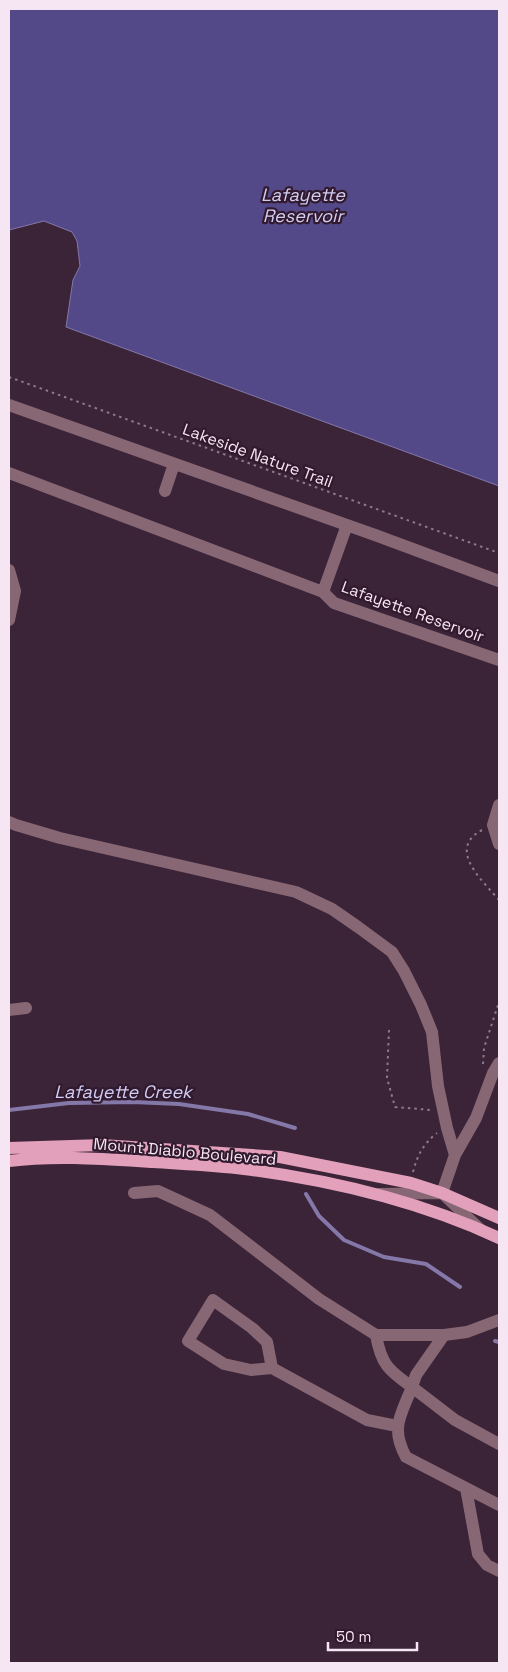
<svg xmlns="http://www.w3.org/2000/svg" width="508" height="1672" font-family="'Space Grotesk',sans-serif">
  <rect width="100%" height="100%" fill="#3b2338"/>
  <path fill="#534988" stroke="#8478a8" d="M 9,9 L 499,9 L 499,486 L 66,327 L 73,280 L 80,266 L 77,241 L 72,232 L 44,221 L 9,230 Z"/>
  <g fill="none" stroke-linecap="round" stroke-linejoin="round">
    <path stroke="#8478a8" stroke-width="4" d="M 9,1110 L 69,1103 L 133,1102 L 179,1104 L 248,1114 L 295,1128
      M 306,1194 L 319,1216 L 344,1240 L 384,1257 L 426,1264 L 460,1287
      M 495,1341 L 499,1342"/>
    <path stroke="#8e798b" stroke-width="2" stroke-dasharray="2.5 4" stroke-linecap="butt" d="M 9,377 L 499,553
      M 482,830 C 446,849 483,881 499,900
      M 389,1030 L 387,1078 L 395,1107 L 431,1110
      M 483,1064 L 484,1048 L 499,1002
      M 413,1172 C 417,1156 423,1144 437,1133"/>
    <path stroke="#876774" stroke-width="12" d="M 9,405 L 375,535 L 499,581
      M 9,473 L 323,592 L 334,603 L 499,660
      M 165,491 L 174,464
      M 9,570 L 15,591 L 9,620
      M 323,592 L 347,525
      M 499,805 L 493,825 L 499,844
      M 9,822 L 16,825 L 60,838 L 296,892 L 332,909 L 358,927 L 392,952 L 404,971 L 421,1005 L 432,1032 L 438,1086 L 447,1128 L 455,1155
      M 9,1010 L 26,1008
      M 134,1193 L 158,1191 L 210,1215 L 319,1299 L 376,1335 L 444,1335
      M 442,1193 L 455,1155 L 476,1118 L 493,1073 L 499,1063
      M 379,1194 L 442,1193 L 481,1230
      M 499,1320 L 467,1332 L 444,1335 L 416,1375 L 412,1387 L 455,1420 L 499,1444
      M 376,1335 C 381,1364 388,1370 412,1387 C 401,1415 390,1428 406,1457 L 499,1505
      M 272,1368 L 267,1342 L 252,1328 L 213,1300 L 188,1341 L 224,1364 L 251,1370 L 272,1368 L 367,1420 L 397,1426
      M 466,1488 L 478,1554 L 487,1565 L 499,1571"/>
    <path stroke="#e2a0bb" stroke-width="12" d="M 9,1148 L 102,1145 L 280,1157 L 411,1183 L 442,1193 L 499,1218
      M 9,1161 C 56,1155 105,1159 153,1162 C 183,1164 214,1165 244,1169 C 331,1180 419,1201 499,1238"/>
  </g>
  <g text-anchor="middle" stroke-width="4.5" stroke-linejoin="round" paint-order="stroke">
    <g font-size="16" fill="#f6e6f3" stroke="#31192e">
      <text transform="translate(258 455) rotate(20)" y="6">Lakeside Nature Trail</text>
      <text transform="translate(413 611) rotate(20)" y="6">Lafayette Reservoir</text>
      <text transform="translate(185 1151) rotate(5)" y="6">Mount Diablo Boulevard</text>
    </g>
    <g font-size="18" font-style="italic" fill="#d1cdf3" stroke="#31192e">
      <text x="303" y="201">Lafayette<tspan x="303" dy="21">Reservoir</tspan></text>
      <text x="123" y="1098">Lafayette Creek</text>
    </g>
  </g>
  <rect width="508" height="1672" fill="none" stroke="#f6e6f3" stroke-width="20"/>
  <path d="M328 1642v8h89v-8" fill="none" stroke="#f6e6f3" stroke-width="2.5"/>
  <text x="336" y="1642" font-size="15" fill="#f6e6f3" stroke="#31192e" stroke-width="4" paint-order="stroke">50 m</text>
</svg>
